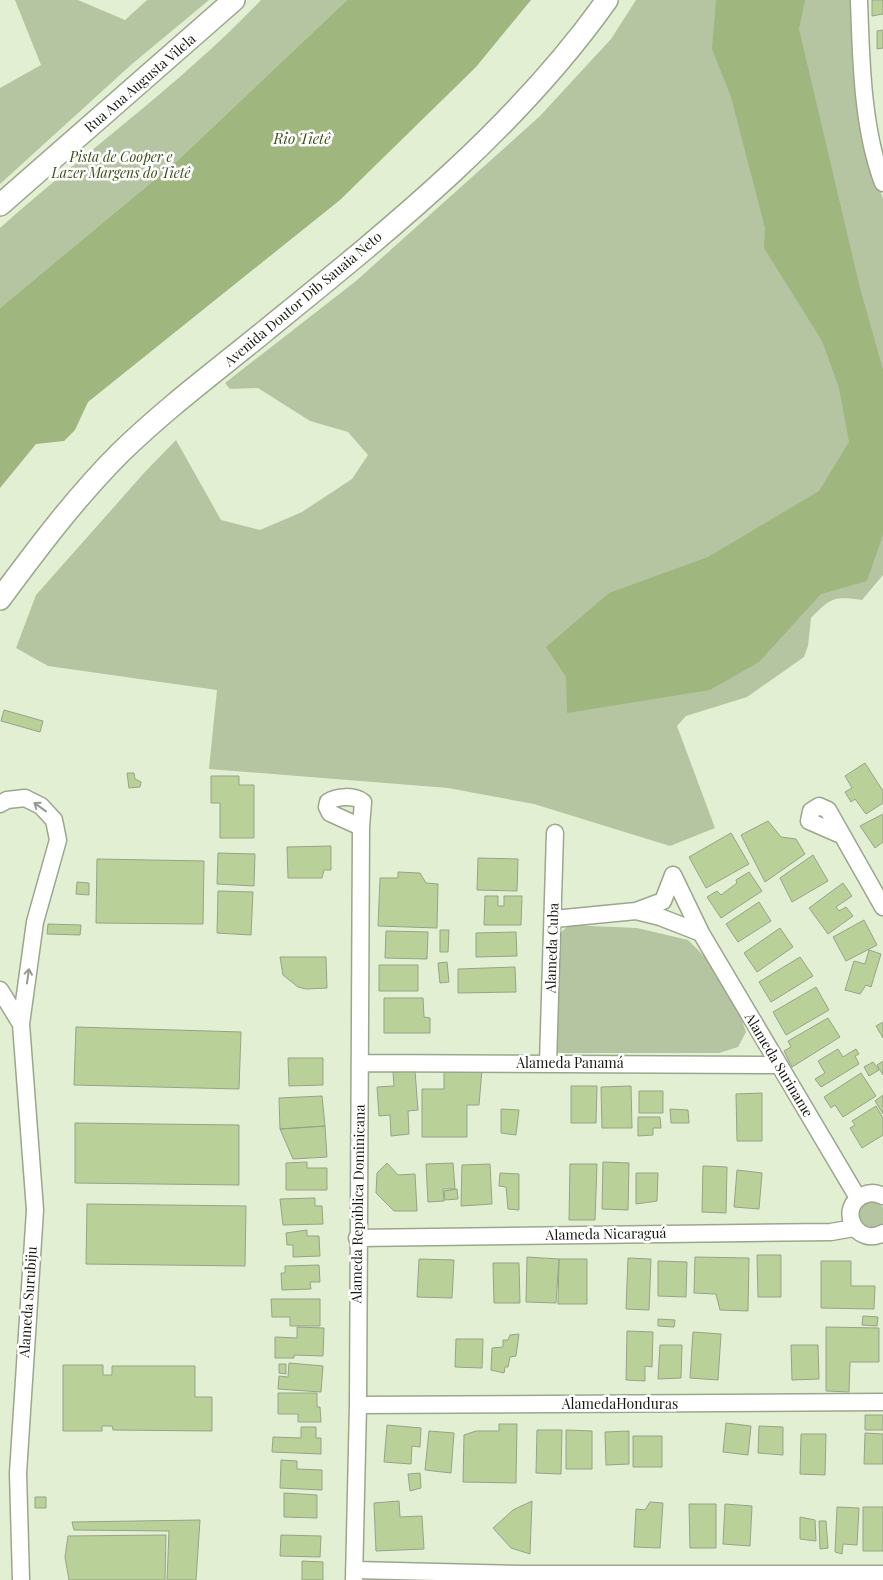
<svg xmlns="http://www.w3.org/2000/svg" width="883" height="1580" font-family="'Playfair Display',serif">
  <rect width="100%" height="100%" fill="#e2efd2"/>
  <path fill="#b5c5a2" d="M 15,0 L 78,0 L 125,20 L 147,0 L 209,0 L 132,64 L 0,184 L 0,88 L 41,65 Z
    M 261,0 L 347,0 L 177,161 L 0,308 L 0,228 C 86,151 181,84 261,0 Z
    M 636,0 L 851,0 L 872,166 L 883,199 L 883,575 L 862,600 C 833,596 831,598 811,618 L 808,646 L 804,657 L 747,697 L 686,716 L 677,726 L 715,828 L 670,846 L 534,804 L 448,788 L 209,769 L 217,690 L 48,666 L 16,648 L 36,595 L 144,473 L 176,440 L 221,520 L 260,530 L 302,512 L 352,479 L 368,455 L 348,432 L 310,421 L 258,388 L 230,389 L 225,383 L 356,281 L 540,116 L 611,39 Z
    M 569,925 L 637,928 L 688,940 L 712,964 L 739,1011 L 746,1032 L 738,1047 L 719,1053 L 555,1053 L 557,936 Z
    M857 1215a14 14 0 1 1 28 0a14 14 0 1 1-28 0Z"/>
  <path fill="#9fb67f" d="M 347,0 L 531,0 L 476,67 L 340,200 L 88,402 L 75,430 L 64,441 L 36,444 L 0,488 L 0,308 L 177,161 Z
    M 716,0 L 805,0 L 799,29 L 859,284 L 883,370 L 883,535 L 867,581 L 821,594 L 759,662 L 710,690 L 567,713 L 566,677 L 546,647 L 609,593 L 708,557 L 819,491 L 849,442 L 839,388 L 822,341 L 764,248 L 765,228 L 731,97 L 712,49 Z"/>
  <path fill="#b9d199" stroke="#97a388" d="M 872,0 L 883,0 L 883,14 L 872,16 Z
    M 883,30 L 883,48 L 877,49 L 877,31 Z
    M 4,710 L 43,721 L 40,732 L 1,721 Z
    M 865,763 L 883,791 L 883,803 L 866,814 L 855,799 L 851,802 L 845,792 L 852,788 L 845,776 Z
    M 127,773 L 134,773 L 135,779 L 141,782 L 140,787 L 129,788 Z
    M 211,776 L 239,776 L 239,785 L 254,785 L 254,838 L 220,838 L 220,803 L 211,803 Z
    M 883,814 L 883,842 L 875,848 L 860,826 Z
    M 768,821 L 781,837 L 796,839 L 805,854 L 765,882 L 741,835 Z
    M 731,833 L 749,864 L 706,888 L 689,857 Z
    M 331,846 L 331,870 L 324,870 L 322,878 L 288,878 L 287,847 Z
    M 218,853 L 255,854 L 254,886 L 217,884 Z
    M 813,855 L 828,881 L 792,902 L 780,878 Z
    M 478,858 L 518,859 L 517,891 L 477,890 Z
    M 97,859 L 204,861 L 203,924 L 96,923 Z
    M 398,872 L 420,873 L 426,883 L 438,884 L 437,928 L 378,926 L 380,878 L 398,878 Z
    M 749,872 L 762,891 L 721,918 L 707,897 L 717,891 L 721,895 L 737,883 L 736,880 Z
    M 77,882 L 89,883 L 89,895 L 76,894 Z
    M 843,883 L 852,896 L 836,907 L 839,911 L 846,907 L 853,916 L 828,934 L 809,908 Z
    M 218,891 L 253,892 L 251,935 L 217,933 Z
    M 485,896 L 498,896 L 498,906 L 504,906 L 504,896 L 522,896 L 521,925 L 484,925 Z
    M 759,902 L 771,921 L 738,942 L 726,924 Z
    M 864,920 L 877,945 L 846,961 L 833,937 Z
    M 48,924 L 81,925 L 80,935 L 47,934 Z
    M 780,928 L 793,947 L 757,972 L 744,953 Z
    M 440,930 L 449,930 L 448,952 L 440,952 Z
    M 386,931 L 428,932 L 427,959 L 385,958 Z
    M 516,932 L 517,956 L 476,957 L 476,933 Z
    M 869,950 L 881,954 L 871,987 L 866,985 L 860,994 L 845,990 L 854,961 L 865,964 Z
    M 280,957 L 326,957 L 327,988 L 306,989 L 298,987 L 283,975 Z
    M 800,957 L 813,976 L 771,1002 L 759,982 Z
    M 447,962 L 449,982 L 440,983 L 438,963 Z
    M 379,965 L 418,965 L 418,991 L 379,991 Z
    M 515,967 L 516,992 L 458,993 L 458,969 Z
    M 816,987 L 829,1010 L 786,1035 L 773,1012 Z
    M 384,998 L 423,998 L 424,1017 L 430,1018 L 430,1033 L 384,1033 Z
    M 828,1018 L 840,1037 L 792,1067 L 784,1051 L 791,1047 L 788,1041 Z
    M 883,1022 L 883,1038 L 876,1026 Z
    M 76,1027 L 241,1032 L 239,1089 L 74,1085 Z
    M 838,1049 L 843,1057 L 856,1049 L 859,1054 L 855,1056 L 859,1064 L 821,1087 L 815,1079 L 825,1073 L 818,1061 Z
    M 288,1058 L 323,1058 L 323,1085 L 289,1086 Z
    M 883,1061 L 883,1075 L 877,1065 Z
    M 873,1062 L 879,1070 L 869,1076 L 864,1067 Z
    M 444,1069 L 482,1069 L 479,1105 L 467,1105 L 467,1137 L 422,1137 L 422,1089 L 444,1089 Z
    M 415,1071 L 418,1110 L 408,1111 L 409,1134 L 391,1136 L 390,1115 L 379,1116 L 377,1087 L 394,1086 L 393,1072 Z
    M 861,1073 L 876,1096 L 843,1117 L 835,1105 L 831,1108 L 824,1097 Z
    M 571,1086 L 597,1086 L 596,1123 L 571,1123 Z
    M 631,1086 L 632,1128 L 602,1128 L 601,1087 Z
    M 639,1091 L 663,1091 L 663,1113 L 639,1113 Z
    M 762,1093 L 762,1141 L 737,1141 L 736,1094 Z
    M 883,1095 L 883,1114 L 875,1101 Z
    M 322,1096 L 325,1126 L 280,1129 L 279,1098 Z
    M 876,1106 L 883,1118 L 883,1135 L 862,1148 L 850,1128 L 855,1125 L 852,1121 Z
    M 501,1109 L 519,1110 L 516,1135 L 501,1133 Z
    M 670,1109 L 688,1110 L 689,1123 L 671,1123 Z
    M 638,1117 L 660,1117 L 661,1128 L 653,1128 L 653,1135 L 638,1136 Z
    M 75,1123 L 239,1125 L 239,1185 L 75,1183 Z
    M 325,1126 L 327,1157 L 293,1159 L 280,1129 Z
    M 307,1162 L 307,1168 L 327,1168 L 327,1190 L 286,1190 L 286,1163 Z
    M 603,1162 L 629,1163 L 628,1210 L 602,1209 Z
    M 387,1163 L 398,1175 L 415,1174 L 417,1211 L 394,1211 L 376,1193 L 377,1173 Z
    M 453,1163 L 455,1189 L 443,1189 L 444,1201 L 428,1202 L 426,1164 Z
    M 490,1164 L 492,1204 L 461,1206 L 462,1165 Z
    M 570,1164 L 597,1164 L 595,1220 L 569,1220 Z
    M 703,1166 L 727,1167 L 726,1213 L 702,1212 Z
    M 737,1170 L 762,1173 L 759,1209 L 734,1207 Z
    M 500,1173 L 519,1174 L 519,1210 L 508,1209 L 506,1187 L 499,1186 Z
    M 636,1173 L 658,1173 L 657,1201 L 636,1204 Z
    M 457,1189 L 458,1199 L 445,1200 L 444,1191 Z
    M 315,1198 L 315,1206 L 322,1206 L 323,1224 L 283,1225 L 280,1199 Z
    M 87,1204 L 246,1206 L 245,1266 L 86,1264 Z
    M 307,1230 L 307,1236 L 319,1236 L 320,1256 L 293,1257 L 293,1245 L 287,1245 L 286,1233 Z
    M 757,1255 L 781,1255 L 781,1297 L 758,1297 Z
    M 527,1257 L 559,1259 L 556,1303 L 526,1302 Z
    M 695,1257 L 749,1258 L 748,1311 L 720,1310 L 716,1294 L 694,1293 Z
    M 628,1258 L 651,1259 L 649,1310 L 626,1309 Z
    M 419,1259 L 454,1260 L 452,1298 L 417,1297 Z
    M 559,1259 L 587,1259 L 587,1304 L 558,1304 Z
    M 658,1261 L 687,1262 L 686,1297 L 658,1296 Z
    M 821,1261 L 851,1261 L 851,1286 L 875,1286 L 874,1309 L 821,1308 Z
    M 493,1263 L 519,1263 L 520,1303 L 494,1303 Z
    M 319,1265 L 320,1282 L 310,1282 L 311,1289 L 282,1290 L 281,1273 L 285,1273 L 285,1266 Z
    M 271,1299 L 320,1299 L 320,1326 L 290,1326 L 290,1317 L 272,1317 Z
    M 863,1316 L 878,1317 L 877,1326 L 862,1325 Z
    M 658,1319 L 675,1320 L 674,1327 L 658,1326 Z
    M 297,1327 L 324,1328 L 323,1356 L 294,1355 L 294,1358 L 275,1358 L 275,1337 L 297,1338 Z
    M 826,1327 L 879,1328 L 879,1362 L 850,1362 L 849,1392 L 826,1391 Z
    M 627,1331 L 653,1332 L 652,1367 L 645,1366 L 645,1381 L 626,1380 Z
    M 693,1332 L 721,1334 L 718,1380 L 690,1378 Z
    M 519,1334 L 516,1356 L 510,1357 L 508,1367 L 505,1367 L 504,1373 L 491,1370 L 492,1348 L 503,1347 L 503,1340 L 508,1340 L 510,1335 Z
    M 456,1339 L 483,1339 L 482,1368 L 455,1367 Z
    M 660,1345 L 682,1345 L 681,1378 L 658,1379 Z
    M 791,1345 L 818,1345 L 819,1379 L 792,1380 Z
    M 289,1363 L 323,1366 L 321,1392 L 278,1389 L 279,1376 L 288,1377 Z
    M 279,1364 L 286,1364 L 286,1374 L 279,1373 Z
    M 63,1365 L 103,1365 L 103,1375 L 112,1375 L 112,1366 L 195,1366 L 195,1397 L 212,1397 L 212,1431 L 113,1430 L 112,1426 L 102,1426 L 102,1431 L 63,1431 Z
    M 278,1393 L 317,1393 L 317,1407 L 320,1407 L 321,1422 L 298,1422 L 298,1414 L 278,1414 Z
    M 865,1415 L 883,1415 L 883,1430 L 865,1430 Z
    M 726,1423 L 751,1426 L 748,1455 L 723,1452 Z
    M 499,1424 L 517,1424 L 516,1483 L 463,1482 L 464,1435 L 476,1431 L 499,1431 Z
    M 387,1425 L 421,1428 L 420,1447 L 412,1446 L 411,1464 L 384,1462 Z
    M 759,1426 L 783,1427 L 783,1455 L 758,1453 Z
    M 301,1427 L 316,1427 L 316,1438 L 321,1438 L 321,1454 L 272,1452 L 273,1437 L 301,1438 Z
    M 537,1430 L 562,1430 L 561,1474 L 536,1473 Z
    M 566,1430 L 592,1431 L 592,1469 L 566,1469 Z
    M 429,1431 L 454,1433 L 451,1473 L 425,1470 Z
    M 629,1431 L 629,1464 L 606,1465 L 605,1432 Z
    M 865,1433 L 883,1434 L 883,1464 L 864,1464 Z
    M 801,1434 L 826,1434 L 825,1475 L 800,1474 Z
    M 633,1436 L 662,1436 L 662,1467 L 633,1467 Z
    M 281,1460 L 297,1461 L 297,1469 L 322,1470 L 322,1490 L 280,1488 Z
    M 420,1473 L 421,1488 L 410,1491 L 408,1474 Z
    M 284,1493 L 317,1495 L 317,1518 L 284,1517 Z
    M 35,1497 L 46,1497 L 46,1508 L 35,1508 Z
    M 399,1501 L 400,1517 L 422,1516 L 424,1549 L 376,1551 L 374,1503 Z
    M 532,1501 L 530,1554 L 511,1548 L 493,1528 L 513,1510 Z
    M 650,1502 L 663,1503 L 660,1548 L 634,1547 L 636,1509 L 645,1510 Z
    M 689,1504 L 716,1504 L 716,1548 L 690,1548 Z
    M 725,1504 L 752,1506 L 750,1546 L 723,1544 Z
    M 837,1507 L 859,1508 L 857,1545 L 843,1544 L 842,1554 L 835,1552 Z
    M 863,1507 L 883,1507 L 883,1551 L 863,1551 Z
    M 800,1517 L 815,1520 L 816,1541 L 800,1539 Z
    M 200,1520 L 196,1580 L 167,1580 L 169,1531 L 74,1530 L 72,1522 Z
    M 819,1521 L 826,1521 L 828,1548 L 820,1549 Z
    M 166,1535 L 165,1580 L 69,1580 L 65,1557 L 68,1536 Z
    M 281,1535 L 321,1536 L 320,1557 L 280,1556 Z
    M 302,1561 L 323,1562 L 323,1580 L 302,1580 Z"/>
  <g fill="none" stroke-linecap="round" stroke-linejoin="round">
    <defs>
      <path id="minor" d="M 859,0 C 861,58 862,128 883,183
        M 0,804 L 7,800 L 25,798 L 41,806 L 54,820 L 58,840 L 35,922 L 21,1024 L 35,1210 L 18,1473 L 21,1580
        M 841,835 L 809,821 L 811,811 L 819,806 L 828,810 L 883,907
        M 673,875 L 701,933 L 858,1198
        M 636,911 L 663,901 L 673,875
        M 554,919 L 636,911 L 660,917 L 701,933
        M 0,990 L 21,1024
        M 360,1063 L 779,1065
        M 548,1063 L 555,833
        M 883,1196 C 877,1193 870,1192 864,1195 C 836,1207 856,1248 883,1233
        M 357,1238 L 831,1232 L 854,1228
        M 358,1405 L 883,1402
        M 354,1570 L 521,1574 L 883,1574
        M 354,1580 L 358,1405 L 361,827 L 363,802 C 354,795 337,796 328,802 L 327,807 L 330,813 L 361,827"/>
      <path id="major" d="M 0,205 L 234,0
        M 0,599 C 37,549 76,497 120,453 C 165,409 216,371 265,331 C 388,231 515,130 607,0"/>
    </defs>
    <use href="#minor" stroke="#9ba78c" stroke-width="19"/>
    <use href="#major" stroke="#9ba78c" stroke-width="24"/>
    <use href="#minor" stroke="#fff" stroke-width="16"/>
    <use href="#major" stroke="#fff" stroke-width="21"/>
  </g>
  <defs><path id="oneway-shaft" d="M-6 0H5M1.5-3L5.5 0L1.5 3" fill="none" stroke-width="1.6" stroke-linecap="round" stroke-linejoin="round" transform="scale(1.25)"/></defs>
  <g stroke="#969893">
    <use href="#oneway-shaft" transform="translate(40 807) rotate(-144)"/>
    <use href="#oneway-shaft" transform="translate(28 976) rotate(-82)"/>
  </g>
  <g text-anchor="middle" stroke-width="5" stroke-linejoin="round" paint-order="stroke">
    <g font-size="14" fill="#15190f" stroke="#fff">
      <text transform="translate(140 83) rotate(-41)" y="5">Rua Ana Augusta Vilela</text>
      <text transform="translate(303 299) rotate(-40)" y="5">Avenida Doutor Dib Sauaia Neto</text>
      <text transform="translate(552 948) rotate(-88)" y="5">Alameda Cuba</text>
      <text x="570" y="1068">Alameda Panamá</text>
      <text transform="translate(779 1065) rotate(59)" y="5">Alameda Suriname</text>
      <text transform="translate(358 1204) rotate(-89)" y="5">Alameda República Dominicana</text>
      <text transform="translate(606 1234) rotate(-1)" y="5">Alameda Nicaraguá</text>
      <text transform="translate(28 1302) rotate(-86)" y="5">Alameda Surubiju</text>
      <text x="620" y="1409">AlamedaHonduras</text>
    </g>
    <g font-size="14" font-style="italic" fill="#3a4f14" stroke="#fff">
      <text x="121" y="162">Pista de Cooper e<tspan x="121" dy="16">Lazer Margens do Tietê</tspan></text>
    </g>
    <g font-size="15" font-style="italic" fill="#3c5116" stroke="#fff">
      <text x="302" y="144">Rio Tietê</text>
    </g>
  </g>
</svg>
